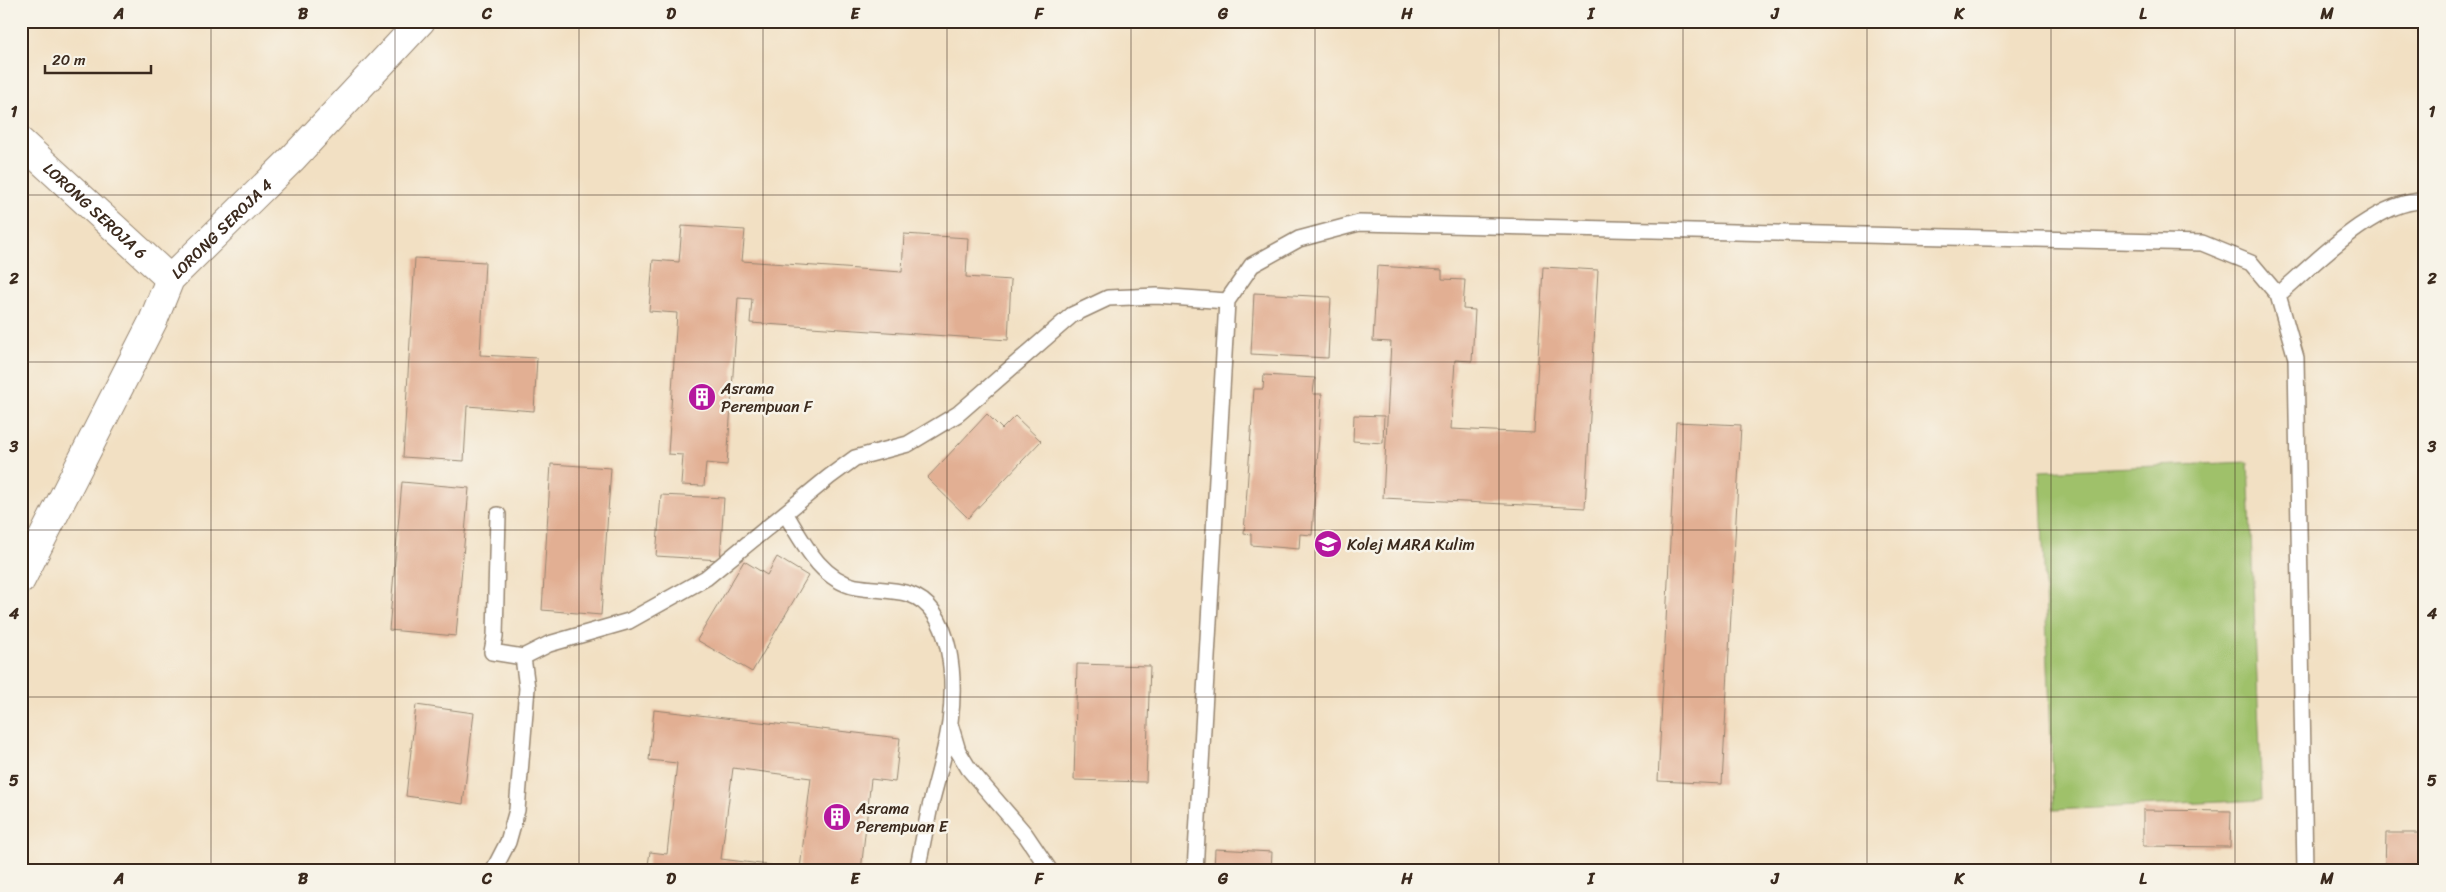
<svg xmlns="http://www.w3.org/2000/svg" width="2446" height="892" font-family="Sriracha,sans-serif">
  <rect width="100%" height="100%" fill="#f7f3e8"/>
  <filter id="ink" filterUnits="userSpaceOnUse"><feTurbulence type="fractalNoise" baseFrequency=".02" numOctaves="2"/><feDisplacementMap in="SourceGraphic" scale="10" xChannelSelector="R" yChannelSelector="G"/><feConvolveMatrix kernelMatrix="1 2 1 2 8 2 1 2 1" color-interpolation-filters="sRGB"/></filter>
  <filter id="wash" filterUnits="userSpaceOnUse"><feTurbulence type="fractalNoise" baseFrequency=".0096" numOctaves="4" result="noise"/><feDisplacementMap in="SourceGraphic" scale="20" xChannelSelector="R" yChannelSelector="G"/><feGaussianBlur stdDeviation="1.12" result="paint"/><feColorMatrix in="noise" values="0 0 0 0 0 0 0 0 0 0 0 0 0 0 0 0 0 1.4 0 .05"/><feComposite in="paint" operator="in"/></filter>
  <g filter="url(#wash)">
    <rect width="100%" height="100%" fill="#f2e0c3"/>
    <path fill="#9fc16b" stroke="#6d7644" d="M 2248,462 L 2262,800 L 2054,810 L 2040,471 Z"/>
    <g id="blocks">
      <path fill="#e2af93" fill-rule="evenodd" d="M 682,226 L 745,230 L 742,261 L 902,272 L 904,234 L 968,238 L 966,277 L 1011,280 L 1008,340 L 750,323 L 752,299 L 738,298 L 727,465 L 706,463 L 704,486 L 681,485 L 683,455 L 668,454 L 677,313 L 649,311 L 653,260 L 679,262 Z
        M 415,258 L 485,262 L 480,355 L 537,358 L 534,411 L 467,406 L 464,461 L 403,457 Z
        M 1377,266 L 1442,270 L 1442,279 L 1465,280 L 1463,309 L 1475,310 L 1472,361 L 1455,360 L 1451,429 L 1534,433 L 1543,267 L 1598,270 L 1585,508 L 1383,498 L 1391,342 L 1373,341 Z
        M 1254,293 L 1331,297 L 1328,358 L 1251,354 Z
        M 1264,375 L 1315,378 L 1313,394 L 1322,394 L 1312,535 L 1300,534 L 1299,549 L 1251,545 L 1251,534 L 1244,533 L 1254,389 L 1263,389 Z
        M 987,414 L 1002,429 L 1015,416 L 1041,441 L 968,518 L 927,478 Z
        M 1354,415 L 1384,416 L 1383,443 L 1353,441 Z
        M 1676,422 L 1741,425 L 1722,784 L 1658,781 Z
        M 551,464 L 611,468 L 601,615 L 542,610 Z
        M 402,482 L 469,488 L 456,636 L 389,630 Z
        M 661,495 L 724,498 L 720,560 L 656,556 Z
        M 777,557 L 808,576 L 752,672 L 697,640 L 744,561 L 767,575 Z
        M 1077,664 L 1150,666 L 1146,782 L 1074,780 Z
        M 416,705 L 474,713 L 463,804 L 406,796 Z
        M 654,710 L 900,738 L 895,782 L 871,779 L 861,871 L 647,871 L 650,852 L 667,854 L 677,763 L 649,760 ZM 733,768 L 811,778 L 800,869 L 721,859 Z
        M 2143,810 L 2231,811 L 2230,847 L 2143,846 Z
        M 2386,833 L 2425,833 L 2425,871 L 2385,871 Z
        M 1215,849 L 1272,852 L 1271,871 L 1214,871 Z"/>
    </g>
  </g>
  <g filter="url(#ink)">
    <use href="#blocks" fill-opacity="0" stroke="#968570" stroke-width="1"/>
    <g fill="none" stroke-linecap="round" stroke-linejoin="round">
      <defs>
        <path id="lane" d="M 2278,295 C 2314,264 2376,199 2425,201
          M 785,513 C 803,542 820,579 856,587 C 874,590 891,589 909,594 C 954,609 955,683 950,722 C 946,752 936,782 929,811 C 925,831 921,851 917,871
          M 523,657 L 549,644 L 629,621 L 706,578 L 829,477 L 855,458 L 908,444 L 958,414 L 1072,315 L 1108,298 L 1157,296 L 1227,301
          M 950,724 L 958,751 L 969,769 L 1025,834 L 1050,871
          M 493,871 L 508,842 L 517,810 L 527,688 L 523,657 L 492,652 L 495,636 L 498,515
          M 1195,871 L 1227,301 L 1252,265 L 1299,239 L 1359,223 L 2202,243 L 2251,263 L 2278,295 L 2296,358 L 2305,871"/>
        <g id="street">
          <path id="s1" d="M 21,142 L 170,279"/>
          <path id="s2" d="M 21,580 L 153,321 L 170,279 L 293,158 L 421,21"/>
        </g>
      </defs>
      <use href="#lane" stroke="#968570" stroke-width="18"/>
      <use href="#street" stroke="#968570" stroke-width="30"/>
      <use href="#lane" stroke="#fff" stroke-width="15"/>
      <use href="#street" stroke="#fff" stroke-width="28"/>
    </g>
  </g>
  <path fill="none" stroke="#3b2a1e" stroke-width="1" stroke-opacity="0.55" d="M 211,21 L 211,871M 395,21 L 395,871M 579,21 L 579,871M 763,21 L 763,871M 947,21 L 947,871M 1131,21 L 1131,871M 1315,21 L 1315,871M 1499,21 L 1499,871M 1683,21 L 1683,871M 1867,21 L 1867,871M 2051,21 L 2051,871M 2235,21 L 2235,871M 21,195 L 2425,195M 21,362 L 2425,362M 21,530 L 2425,530M 21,697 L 2425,697"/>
  <defs>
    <symbol id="building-disc" viewBox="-11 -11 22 22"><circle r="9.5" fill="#b5179e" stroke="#f7f3e8"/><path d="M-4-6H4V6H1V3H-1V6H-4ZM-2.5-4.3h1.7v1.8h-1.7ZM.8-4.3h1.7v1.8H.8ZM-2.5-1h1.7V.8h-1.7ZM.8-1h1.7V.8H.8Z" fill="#fff"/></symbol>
    <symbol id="university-disc" viewBox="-11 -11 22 22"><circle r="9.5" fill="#b5179e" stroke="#f7f3e8"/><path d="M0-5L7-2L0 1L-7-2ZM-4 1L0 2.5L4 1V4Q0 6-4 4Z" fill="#fff"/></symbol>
  </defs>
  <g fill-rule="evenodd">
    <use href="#building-disc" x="686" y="381" width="32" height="32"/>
    <use href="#university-disc" x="1312" y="528" width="32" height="32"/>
    <use href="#building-disc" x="821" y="801" width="32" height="32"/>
  </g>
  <g text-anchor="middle" stroke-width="5" stroke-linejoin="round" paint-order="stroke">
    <g font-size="16" fill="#3b2a1e" stroke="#f7f3e8">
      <text dy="6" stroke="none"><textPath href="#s1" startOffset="101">LORONG SEROJA 6</textPath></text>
      <text dy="6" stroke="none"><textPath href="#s2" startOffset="408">LORONG SEROJA 4</textPath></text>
    </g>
    <g font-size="16" fill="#3b2a1e" stroke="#f7f3e8" text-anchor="start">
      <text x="721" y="394">Asrama<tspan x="721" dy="18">Perempuan F</tspan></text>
      <text x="1347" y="550">Kolej MARA Kulim</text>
      <text x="856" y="814">Asrama<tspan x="856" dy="18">Perempuan E</tspan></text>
    </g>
  </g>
  <rect width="2446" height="892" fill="none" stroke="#f7f3e8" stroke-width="55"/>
  <path d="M45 65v8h106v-8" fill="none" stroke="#3b2a1e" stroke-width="2.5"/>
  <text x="52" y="65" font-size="15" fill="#3b2a1e" stroke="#f7f3e8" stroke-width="4" paint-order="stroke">20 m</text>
  <rect x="28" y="28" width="2390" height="836" fill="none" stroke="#3b2a1e" stroke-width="2"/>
  <g font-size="16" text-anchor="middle" font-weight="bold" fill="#3b2a1e">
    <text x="119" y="19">A</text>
    <text x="303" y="19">B</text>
    <text x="487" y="19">C</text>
    <text x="671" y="19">D</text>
    <text x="855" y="19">E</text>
    <text x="1039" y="19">F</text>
    <text x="1223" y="19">G</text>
    <text x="1407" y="19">H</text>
    <text x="1591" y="19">I</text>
    <text x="1775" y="19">J</text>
    <text x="1959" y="19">K</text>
    <text x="2143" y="19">L</text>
    <text x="2327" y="19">M</text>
    <text x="14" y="117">1</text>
    <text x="2432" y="117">1</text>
    <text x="14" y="284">2</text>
    <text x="2432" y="284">2</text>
    <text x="14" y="452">3</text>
    <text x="2432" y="452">3</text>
    <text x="14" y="619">4</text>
    <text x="2432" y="619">4</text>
    <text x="14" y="786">5</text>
    <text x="2432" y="786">5</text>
    <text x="119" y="884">A</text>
    <text x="303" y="884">B</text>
    <text x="487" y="884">C</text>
    <text x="671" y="884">D</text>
    <text x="855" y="884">E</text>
    <text x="1039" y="884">F</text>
    <text x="1223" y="884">G</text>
    <text x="1407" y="884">H</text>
    <text x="1591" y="884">I</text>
    <text x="1775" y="884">J</text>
    <text x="1959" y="884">K</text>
    <text x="2143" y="884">L</text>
    <text x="2327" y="884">M</text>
  </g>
</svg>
